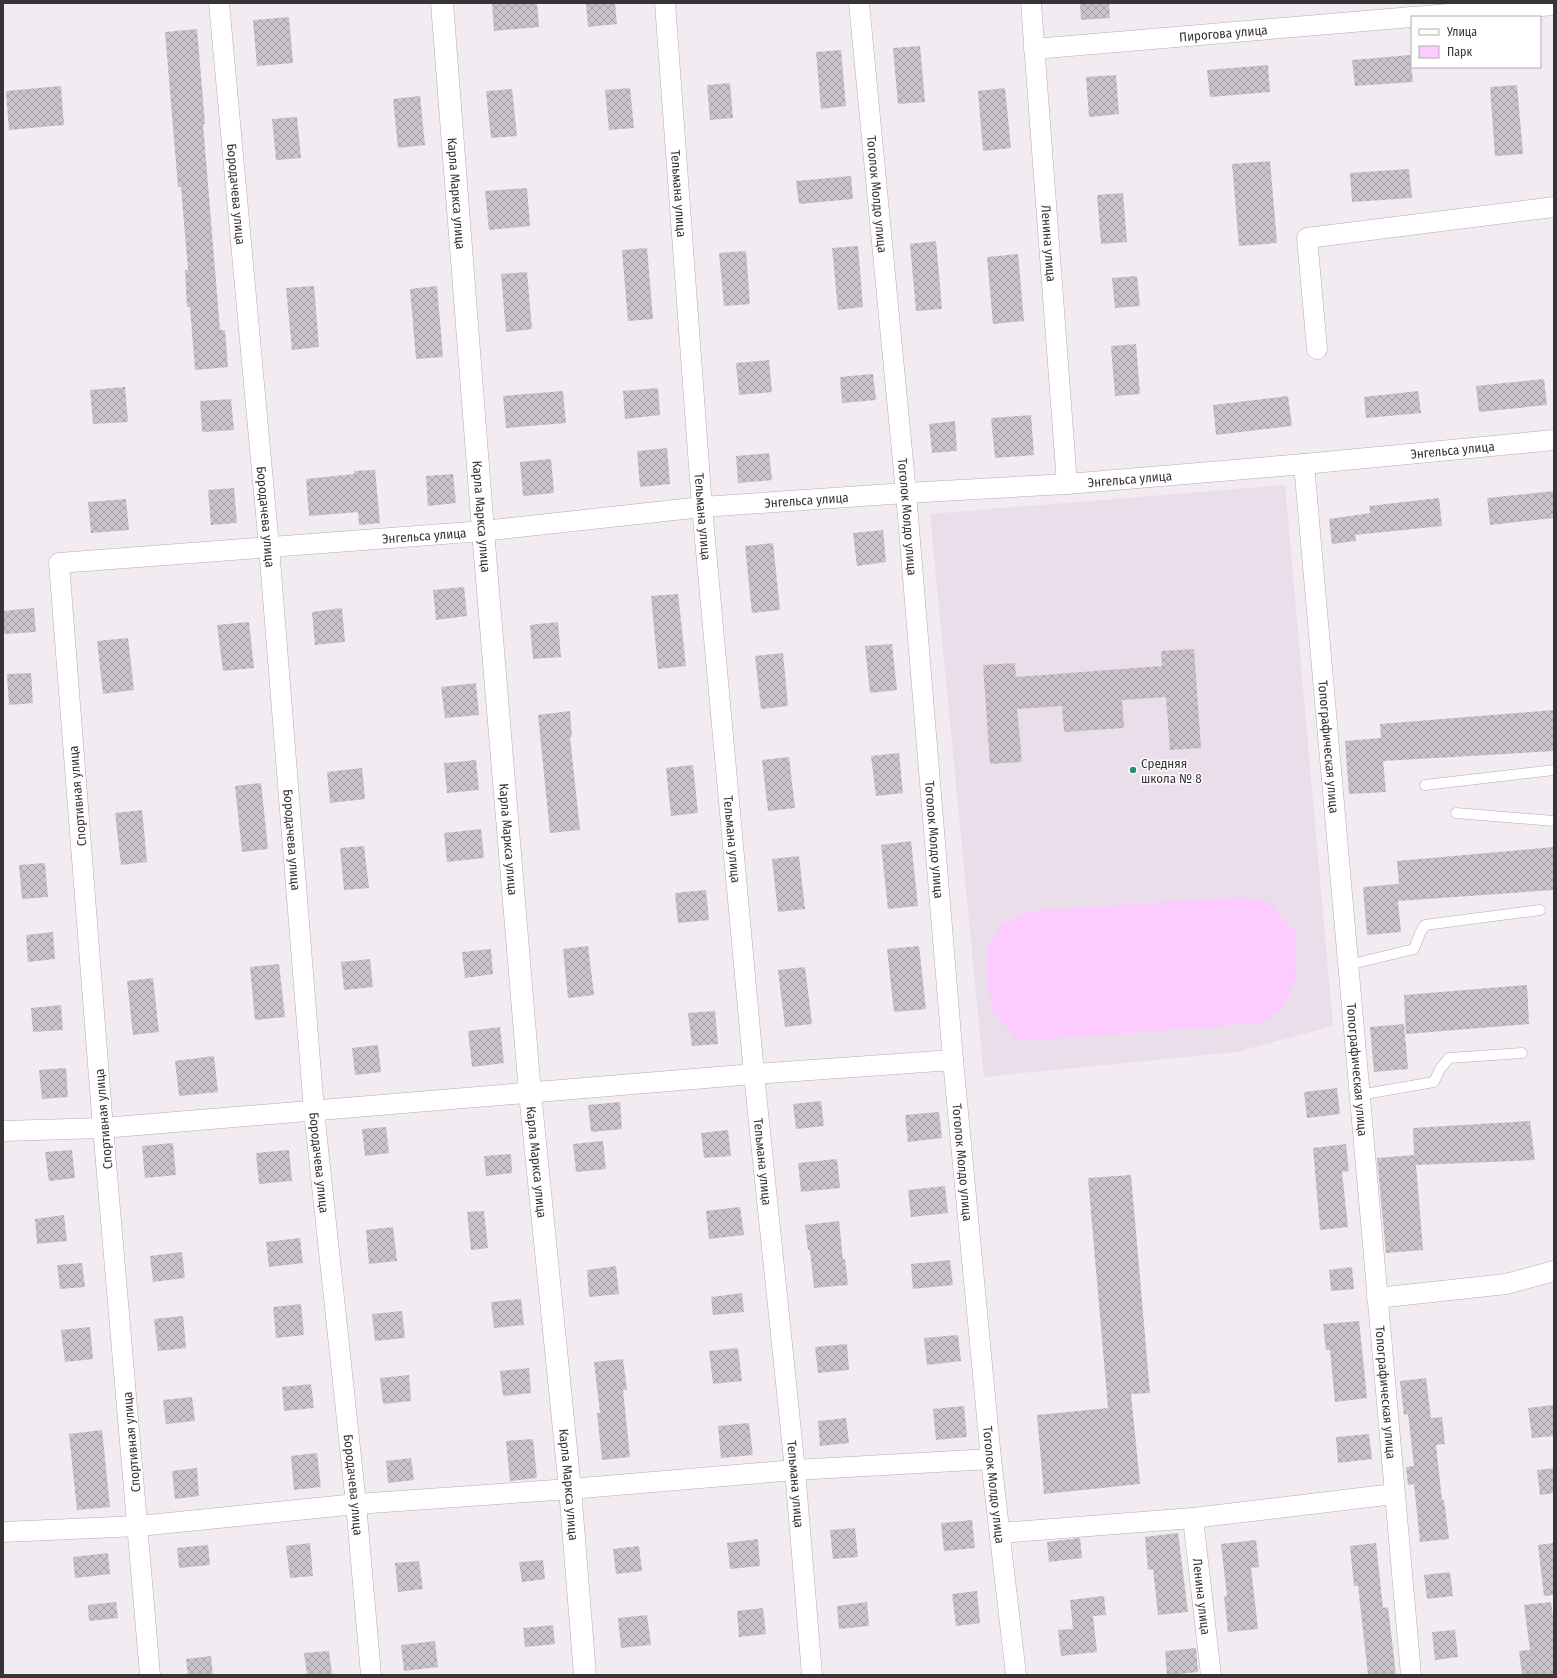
<svg xmlns="http://www.w3.org/2000/svg" width="1557" height="1678" font-family="'Fira Sans Condensed',sans-serif">
  <defs>
    <pattern id="building-cross-hatch" width="8" height="8" patternUnits="userSpaceOnUse"><rect width="8" height="8" fill="#cac4ca"/><path d="M0 0l8 8M0 8l8-8" fill="none" stroke="#a5a0a5"/></pattern>
  </defs>
  <rect width="100%" height="100%" fill="#f2ebf2"/>
  <path fill="#eadeea" d="M 1285,485 L 1333,1026 L 1236,1052 L 984,1077 L 930,514 Z"/>
  <path fill="#fccbff" d="M 1242,897 L 1269,902 L 1295,932 L 1296,980 L 1281,1011 L 1259,1023 L 1036,1040 L 1015,1038 L 994,1014 L 987,984 L 988,948 L 1003,923 L 1033,911 Z"/>
  <path fill="url(#building-cross-hatch)" d="M 492,3 L 537,3 L 539,27 L 494,31 Z
    M 586,3 L 615,3 L 617,24 L 588,27 Z
    M 1080,3 L 1109,3 L 1110,18 L 1081,20 Z
    M 289,17 L 293,63 L 257,66 L 253,20 Z
    M 197,29 L 205,124 L 203,124 L 220,330 L 225,330 L 228,367 L 195,370 L 190,307 L 187,307 L 185,270 L 188,270 L 181,187 L 178,187 L 165,32 Z
    M 920,46 L 925,102 L 898,104 L 893,48 Z
    M 841,50 L 846,106 L 821,109 L 816,52 Z
    M 1410,55 L 1413,82 L 1355,86 L 1352,60 Z
    M 1268,65 L 1270,92 L 1210,97 L 1207,70 Z
    M 1116,75 L 1119,114 L 1089,117 L 1086,77 Z
    M 730,83 L 733,118 L 710,120 L 707,85 Z
    M 1517,85 L 1523,154 L 1495,156 L 1490,87 Z
    M 61,86 L 64,125 L 9,130 L 6,91 Z
    M 630,88 L 634,128 L 609,130 L 605,90 Z
    M 1005,88 L 1011,148 L 983,151 L 978,91 Z
    M 512,89 L 517,136 L 491,138 L 486,91 Z
    M 420,96 L 425,145 L 398,148 L 393,99 Z
    M 297,117 L 301,158 L 276,160 L 272,119 Z
    M 1270,161 L 1277,243 L 1239,246 L 1232,164 Z
    M 1409,169 L 1412,198 L 1352,202 L 1350,173 Z
    M 851,176 L 853,199 L 799,204 L 796,181 Z
    M 527,188 L 530,226 L 489,230 L 485,191 Z
    M 1123,193 L 1127,242 L 1101,244 L 1097,195 Z
    M 936,241 L 942,309 L 916,311 L 910,244 Z
    M 858,246 L 863,307 L 838,310 L 832,248 Z
    M 647,248 L 653,319 L 628,321 L 622,250 Z
    M 746,251 L 750,304 L 724,306 L 719,253 Z
    M 1018,254 L 1024,321 L 993,324 L 987,257 Z
    M 527,272 L 532,329 L 506,332 L 501,274 Z
    M 1137,276 L 1140,306 L 1115,308 L 1112,278 Z
    M 314,286 L 319,347 L 292,350 L 286,288 Z
    M 437,286 L 443,357 L 416,359 L 410,289 Z
    M 1136,344 L 1140,394 L 1115,396 L 1111,346 Z
    M 769,360 L 772,392 L 739,395 L 736,363 Z
    M 873,374 L 876,400 L 842,403 L 840,377 Z
    M 1544,379 L 1547,405 L 1479,412 L 1476,386 Z
    M 125,387 L 128,422 L 93,424 L 90,390 Z
    M 658,388 L 660,415 L 625,419 L 623,391 Z
    M 563,391 L 566,423 L 506,428 L 503,396 Z
    M 1418,391 L 1421,413 L 1366,418 L 1364,397 Z
    M 1288,396 L 1292,426 L 1216,435 L 1213,405 Z
    M 231,399 L 234,430 L 202,432 L 200,401 Z
    M 1031,415 L 1034,455 L 995,458 L 991,418 Z
    M 955,421 L 957,451 L 932,453 L 929,424 Z
    M 667,448 L 670,484 L 640,487 L 637,451 Z
    M 769,453 L 772,480 L 738,483 L 736,456 Z
    M 551,459 L 554,493 L 523,496 L 520,462 Z
    M 375,470 L 380,523 L 359,525 L 358,512 L 309,516 L 306,479 L 354,474 L 354,471 Z
    M 453,474 L 456,503 L 428,506 L 426,476 Z
    M 234,488 L 237,523 L 211,525 L 208,490 Z
    M 1554,491 L 1554,518 L 1490,525 L 1487,498 Z
    M 1439,498 L 1442,526 L 1355,535 L 1356,541 L 1332,544 L 1329,519 L 1370,513 L 1369,506 Z
    M 126,499 L 129,530 L 91,533 L 88,502 Z
    M 883,530 L 886,562 L 857,566 L 853,533 Z
    M 773,543 L 780,610 L 752,613 L 745,546 Z
    M 464,587 L 467,616 L 436,620 L 433,590 Z
    M 678,594 L 686,666 L 658,669 L 651,596 Z
    M 34,608 L 36,632 L 3,634 L 3,611 Z
    M 342,608 L 345,642 L 315,645 L 312,612 Z
    M 249,622 L 254,668 L 223,671 L 217,625 Z
    M 558,622 L 561,657 L 533,659 L 530,625 Z
    M 128,638 L 134,690 L 103,694 L 97,641 Z
    M 892,644 L 897,690 L 870,693 L 865,646 Z
    M 1194,649 L 1201,748 L 1170,750 L 1166,697 L 1122,700 L 1124,728 L 1064,732 L 1062,706 L 1017,709 L 1022,762 L 990,764 L 983,665 L 1015,663 L 1016,677 L 1162,666 L 1161,651 Z
    M 783,653 L 788,706 L 761,709 L 755,656 Z
    M 31,673 L 33,703 L 9,705 L 7,674 Z
    M 476,683 L 479,715 L 445,718 L 441,687 Z
    M 1554,710 L 1554,751 L 1383,761 L 1386,792 L 1349,794 L 1345,741 L 1381,738 L 1380,724 Z
    M 570,711 L 572,737 L 570,737 L 580,830 L 550,833 L 538,715 Z
    M 899,753 L 903,793 L 876,796 L 871,756 Z
    M 789,757 L 795,808 L 768,811 L 762,760 Z
    M 476,760 L 479,790 L 447,793 L 444,763 Z
    M 693,765 L 698,813 L 671,816 L 666,768 Z
    M 362,768 L 365,799 L 330,803 L 327,772 Z
    M 261,783 L 268,849 L 242,852 L 235,786 Z
    M 142,810 L 147,862 L 121,865 L 115,813 Z
    M 481,829 L 484,858 L 447,862 L 444,833 Z
    M 911,841 L 918,906 L 888,909 L 881,845 Z
    M 364,846 L 369,888 L 344,890 L 340,848 Z
    M 1554,847 L 1554,890 L 1398,901 L 1401,932 L 1367,935 L 1363,887 L 1399,884 L 1397,861 Z
    M 799,856 L 805,909 L 778,912 L 772,859 Z
    M 45,863 L 48,897 L 22,899 L 19,865 Z
    M 706,890 L 709,920 L 678,923 L 675,893 Z
    M 53,932 L 55,959 L 28,962 L 26,935 Z
    M 588,946 L 594,995 L 568,998 L 563,949 Z
    M 919,946 L 926,1009 L 894,1012 L 887,949 Z
    M 491,949 L 493,974 L 465,978 L 462,952 Z
    M 370,959 L 373,987 L 344,990 L 341,962 Z
    M 279,964 L 285,1017 L 255,1020 L 250,967 Z
    M 805,967 L 812,1024 L 785,1027 L 778,970 Z
    M 153,978 L 159,1032 L 133,1035 L 127,981 Z
    M 1527,985 L 1529,1024 L 1406,1034 L 1404,995 Z
    M 61,1005 L 63,1030 L 33,1032 L 31,1008 Z
    M 715,1011 L 718,1044 L 692,1046 L 688,1013 Z
    M 1404,1024 L 1408,1069 L 1374,1072 L 1370,1027 Z
    M 500,1027 L 504,1063 L 472,1067 L 468,1031 Z
    M 378,1045 L 381,1072 L 355,1075 L 352,1048 Z
    M 214,1056 L 218,1092 L 179,1096 L 175,1061 Z
    M 66,1068 L 68,1097 L 42,1099 L 39,1070 Z
    M 1337,1088 L 1340,1114 L 1307,1118 L 1304,1092 Z
    M 821,1101 L 824,1126 L 796,1129 L 793,1104 Z
    M 620,1102 L 622,1129 L 591,1132 L 588,1105 Z
    M 939,1112 L 942,1138 L 908,1142 L 905,1115 Z
    M 1530,1121 L 1535,1160 L 1416,1165 L 1423,1250 L 1386,1253 L 1377,1158 L 1414,1155 L 1413,1128 Z
    M 386,1127 L 389,1153 L 365,1156 L 362,1129 Z
    M 728,1130 L 731,1156 L 704,1158 L 701,1133 Z
    M 603,1141 L 606,1169 L 576,1172 L 573,1144 Z
    M 173,1143 L 176,1175 L 145,1178 L 142,1146 Z
    M 1346,1144 L 1349,1171 L 1342,1172 L 1348,1227 L 1320,1230 L 1313,1148 Z
    M 72,1150 L 75,1178 L 49,1181 L 45,1152 Z
    M 289,1150 L 292,1181 L 259,1184 L 256,1153 Z
    M 511,1154 L 512,1173 L 486,1176 L 484,1156 Z
    M 837,1159 L 840,1188 L 801,1192 L 798,1163 Z
    M 1131,1175 L 1150,1393 L 1131,1394 L 1140,1484 L 1044,1494 L 1037,1415 L 1108,1408 L 1088,1178 Z
    M 945,1186 L 948,1213 L 911,1217 L 908,1190 Z
    M 740,1207 L 744,1235 L 709,1239 L 706,1211 Z
    M 484,1211 L 488,1248 L 471,1250 L 467,1212 Z
    M 64,1215 L 67,1241 L 37,1244 L 35,1219 Z
    M 839,1221 L 843,1260 L 845,1259 L 848,1285 L 814,1288 L 810,1250 L 808,1250 L 805,1225 Z
    M 393,1227 L 397,1261 L 369,1264 L 366,1230 Z
    M 300,1238 L 303,1263 L 269,1267 L 266,1242 Z
    M 182,1252 L 185,1278 L 153,1282 L 150,1256 Z
    M 950,1260 L 953,1285 L 913,1289 L 911,1264 Z
    M 82,1263 L 85,1287 L 60,1289 L 57,1265 Z
    M 616,1266 L 619,1294 L 589,1297 L 587,1270 Z
    M 1352,1267 L 1354,1289 L 1331,1291 L 1329,1270 Z
    M 742,1293 L 744,1312 L 713,1315 L 711,1297 Z
    M 521,1299 L 524,1325 L 494,1328 L 491,1302 Z
    M 301,1304 L 304,1335 L 276,1338 L 273,1307 Z
    M 402,1311 L 405,1338 L 375,1341 L 372,1314 Z
    M 183,1316 L 186,1348 L 158,1351 L 154,1319 Z
    M 1359,1321 L 1367,1398 L 1335,1402 L 1330,1350 L 1326,1350 L 1323,1324 Z
    M 90,1327 L 93,1359 L 65,1362 L 61,1330 Z
    M 958,1335 L 961,1361 L 927,1365 L 924,1338 Z
    M 847,1344 L 849,1370 L 818,1373 L 815,1347 Z
    M 738,1348 L 742,1381 L 713,1384 L 709,1351 Z
    M 623,1359 L 627,1390 L 623,1390 L 630,1457 L 602,1460 L 597,1413 L 600,1413 L 594,1362 Z
    M 529,1368 L 531,1393 L 503,1396 L 500,1371 Z
    M 409,1375 L 411,1401 L 383,1404 L 380,1378 Z
    M 1426,1378 L 1431,1418 L 1442,1417 L 1445,1444 L 1436,1445 L 1442,1500 L 1444,1500 L 1449,1539 L 1420,1542 L 1414,1484 L 1408,1485 L 1406,1467 L 1414,1466 L 1408,1414 L 1404,1415 L 1400,1381 Z
    M 311,1384 L 314,1408 L 284,1411 L 282,1387 Z
    M 192,1397 L 195,1421 L 166,1424 L 163,1400 Z
    M 1554,1405 L 1554,1436 L 1532,1438 L 1528,1408 Z
    M 964,1406 L 967,1437 L 936,1440 L 933,1409 Z
    M 846,1418 L 849,1443 L 820,1446 L 818,1421 Z
    M 749,1423 L 753,1455 L 721,1458 L 718,1426 Z
    M 102,1430 L 110,1507 L 77,1510 L 69,1434 Z
    M 1369,1434 L 1372,1459 L 1338,1463 L 1336,1437 Z
    M 533,1439 L 537,1478 L 510,1481 L 506,1441 Z
    M 317,1453 L 321,1487 L 294,1490 L 291,1456 Z
    M 411,1458 L 414,1480 L 388,1483 L 386,1461 Z
    M 197,1468 L 199,1496 L 175,1499 L 172,1471 Z
    M 1554,1468 L 1554,1493 L 1540,1495 L 1537,1470 Z
    M 972,1520 L 975,1548 L 944,1551 L 941,1523 Z
    M 855,1528 L 858,1557 L 833,1559 L 830,1530 Z
    M 1178,1533 L 1188,1612 L 1158,1615 L 1153,1569 L 1148,1570 L 1145,1537 Z
    M 1080,1538 L 1082,1558 L 1049,1562 L 1047,1542 Z
    M 758,1539 L 760,1566 L 730,1569 L 727,1543 Z
    M 1256,1540 L 1259,1567 L 1251,1568 L 1258,1629 L 1228,1632 L 1224,1596 L 1227,1596 L 1221,1544 Z
    M 310,1543 L 313,1576 L 290,1578 L 286,1546 Z
    M 1376,1543 L 1383,1608 L 1388,1607 L 1396,1675 L 1368,1675 L 1358,1586 L 1354,1586 L 1350,1546 Z
    M 1554,1543 L 1554,1595 L 1544,1596 L 1538,1545 Z
    M 208,1545 L 210,1565 L 179,1568 L 177,1548 Z
    M 639,1546 L 642,1571 L 616,1574 L 613,1549 Z
    M 108,1553 L 110,1574 L 75,1578 L 73,1557 Z
    M 543,1560 L 545,1579 L 522,1582 L 519,1562 Z
    M 419,1561 L 423,1589 L 398,1592 L 395,1563 Z
    M 1450,1572 L 1453,1596 L 1427,1599 L 1424,1575 Z
    M 977,1591 L 980,1623 L 956,1626 L 952,1594 Z
    M 1104,1596 L 1106,1615 L 1093,1616 L 1097,1652 L 1061,1656 L 1058,1630 L 1073,1629 L 1070,1600 Z
    M 116,1602 L 118,1618 L 89,1621 L 88,1605 Z
    M 867,1602 L 869,1626 L 839,1629 L 837,1606 Z
    M 1551,1602 L 1554,1626 L 1554,1675 L 1522,1675 L 1519,1651 L 1530,1650 L 1524,1605 Z
    M 763,1608 L 766,1634 L 739,1637 L 737,1611 Z
    M 647,1615 L 651,1645 L 621,1648 L 618,1618 Z
    M 553,1625 L 555,1644 L 525,1647 L 523,1628 Z
    M 1455,1630 L 1458,1657 L 1435,1660 L 1432,1632 Z
    M 435,1641 L 438,1667 L 404,1671 L 401,1645 Z
    M 1196,1648 L 1198,1672 L 1167,1675 L 1165,1651 Z
    M 329,1651 L 332,1674 L 307,1675 L 304,1653 Z
    M 211,1656 L 213,1675 L 188,1675 L 186,1659 Z"/>
  <g fill="none" stroke-linecap="round" stroke-linejoin="round">
    <defs>
      <path id="lane" d="M 1425,785 L 1554,770
        M 1456,813 L 1554,821
        M 1348,965 L 1414,949 L 1420,933 L 1425,925 L 1540,910
        M 1359,1095 L 1434,1082 L 1440,1069 L 1449,1058 L 1522,1053"/>
      <g id="street">
        <path id="s1" d="M 219,3 L 269,547 L 314,1111 L 356,1504 L 371,1675"/>
        <path id="s2" d="M 665,3 L 702,507 L 754,1074 L 795,1470 L 812,1675"/>
        <path id="s3" d="M 859,3 L 906,493 L 953,1060 L 991,1459 L 1016,1675"/>
        <path id="s4" d="M 1031,3 L 1067,484"/>
        <path d="M 1414,17 L 1554,5"/>
        <path id="s5" d="M 1034,49 L 1412,17"/>
        <path d="M 1317,349 L 1307,238 L 1554,207"/>
        <path id="s6" d="M 1304,464 L 1411,1675"/>
        <path d="M 3,1131 L 103,1128 L 754,1074 L 953,1060"/>
        <path d="M 1377,1298 L 1506,1284 L 1554,1271"/>
        <path id="s7" d="M 1193,1518 L 1211,1675"/>
        <path d="M 3,1532 L 139,1526 L 356,1504 L 570,1489 L 795,1470 L 991,1459"/>
        <path d="M 1000,1533 L 1193,1518 L 1394,1494"/>
        <path id="s8" d="M 150,1675 L 103,1128 L 59,563 L 483,531 L 702,507 L 906,493 L 1067,484 L 1304,464 L 1554,440"/>
      </g>
      <g id="secondary">
        <path id="s9" d="M 442,3 L 483,531 L 530,1093 L 570,1489 L 585,1675"/>
      </g>
    </defs>
    <use href="#lane" stroke="#b3adb3" stroke-width="11"/>
    <use href="#street" stroke="#b3adb3" stroke-width="21"/>
    <use href="#secondary" stroke="#b3adb3" stroke-width="23"/>
    <use href="#lane" stroke="#fff" stroke-width="10"/>
    <use href="#street" stroke="#fff" stroke-width="20"/>
    <use href="#secondary" stroke="#fff" stroke-width="22"/>
  </g>
  <circle fill="#2c916c" stroke="#fff" stroke-width="1.5" cx="1133" cy="770" r="4"/>
  <g text-anchor="middle" stroke-width="3" stroke-linejoin="round" paint-order="stroke">
    <g font-size="13" fill="#363436" stroke="#fff">
      <text dy="5" stroke="none"><textPath href="#s5" startOffset="190">Пирогова улица</textPath></text>
      <text dy="5" stroke="none"><textPath href="#s1" startOffset="192">Бородачева улица</textPath></text>
      <text dy="5" stroke="none"><textPath href="#s9" startOffset="191">Карла Маркса улица</textPath></text>
      <text dy="5" stroke="none"><textPath href="#s2" startOffset="191">Тельмана улица</textPath></text>
      <text dy="5" stroke="none"><textPath href="#s3" startOffset="192">Тоголок Молдо улица</textPath></text>
      <text dy="5" stroke="none"><textPath href="#s4" startOffset="241">Ленина улица</textPath></text>
      <text dy="5" stroke="none"><textPath href="#s8" startOffset="2514">Энгельса улица</textPath></text>
      <text dy="5" stroke="none"><textPath href="#s8" startOffset="2190">Энгельса улица</textPath></text>
      <text dy="5" stroke="none"><textPath href="#s8" startOffset="1866">Энгельса улица</textPath></text>
      <text dy="5" stroke="none"><textPath href="#s1" startOffset="516">Бородачева улица</textPath></text>
      <text dy="5" stroke="none"><textPath href="#s3" startOffset="516">Тоголок Молдо улица</textPath></text>
      <text dy="5" stroke="none"><textPath href="#s9" startOffset="515">Карла Маркса улица</textPath></text>
      <text dy="5" stroke="none"><textPath href="#s2" startOffset="515">Тельмана улица</textPath></text>
      <text dy="5" stroke="none"><textPath href="#s8" startOffset="1482">Энгельса улица</textPath></text>
      <text dy="5" stroke="none"><textPath href="#s6" startOffset="284">Топографическая улица</textPath></text>
      <text transform="translate(77 796) rotate(-95)" y="5">Спортивная улица</text>
      <text dy="5" stroke="none"><textPath href="#s1" startOffset="840">Бородачева улица</textPath></text>
      <text dy="5" stroke="none"><textPath href="#s9" startOffset="839">Карла Маркса улица</textPath></text>
      <text dy="5" stroke="none"><textPath href="#s3" startOffset="840">Тоголок Молдо улица</textPath></text>
      <text dy="5" stroke="none"><textPath href="#s2" startOffset="839">Тельмана улица</textPath></text>
      <text dy="5" stroke="none"><textPath href="#s6" startOffset="608">Топографическая улица</textPath></text>
      <text transform="translate(103 1119) rotate(-95)" y="5">Спортивная улица</text>
      <text dy="5" stroke="none"><textPath href="#s1" startOffset="1164">Бородачева улица</textPath></text>
      <text dy="5" stroke="none"><textPath href="#s9" startOffset="1163">Карла Маркса улица</textPath></text>
      <text dy="5" stroke="none"><textPath href="#s2" startOffset="1163">Тельмана улица</textPath></text>
      <text dy="5" stroke="none"><textPath href="#s3" startOffset="1164">Тоголок Молдо улица</textPath></text>
      <text dy="5" stroke="none"><textPath href="#s6" startOffset="932">Топографическая улица</textPath></text>
      <text transform="translate(131 1442) rotate(-95)" y="5">Спортивная улица</text>
      <text dy="5" stroke="none"><textPath href="#s1" startOffset="1488">Бородачева улица</textPath></text>
      <text dy="5" stroke="none"><textPath href="#s2" startOffset="1487">Тельмана улица</textPath></text>
      <text dy="5" stroke="none"><textPath href="#s3" startOffset="1488">Тоголок Молдо улица</textPath></text>
      <text dy="5" stroke="none"><textPath href="#s9" startOffset="1487">Карла Маркса улица</textPath></text>
      <text dy="5" stroke="none"><textPath href="#s7" startOffset="79">Ленина улица</textPath></text>
    </g>
    <g font-size="13" fill="#363436" stroke="#fff" text-anchor="start">
      <text x="1141" y="768">Средняя<tspan x="1141" dy="15">школа № 8</tspan></text>
    </g>
  </g>
  <rect width="1557" height="1678" fill="none" stroke="#363436" stroke-width="8"/>
  <rect x="1411" y="16" width="130" height="52" fill="#ffffff" stroke="#afaeaf"/>
  <rect x="1419" y="29" width="20" height="6" fill="#ffffff" stroke="#afaeaf"/>
  <text x="1447" y="36" font-size="12" fill="#363436">Улица</text>
  <rect x="1419" y="46" width="20" height="12" fill="#fccbff" stroke="#afaeaf"/>
  <text x="1447" y="56" font-size="12" fill="#363436">Парк</text>
</svg>
